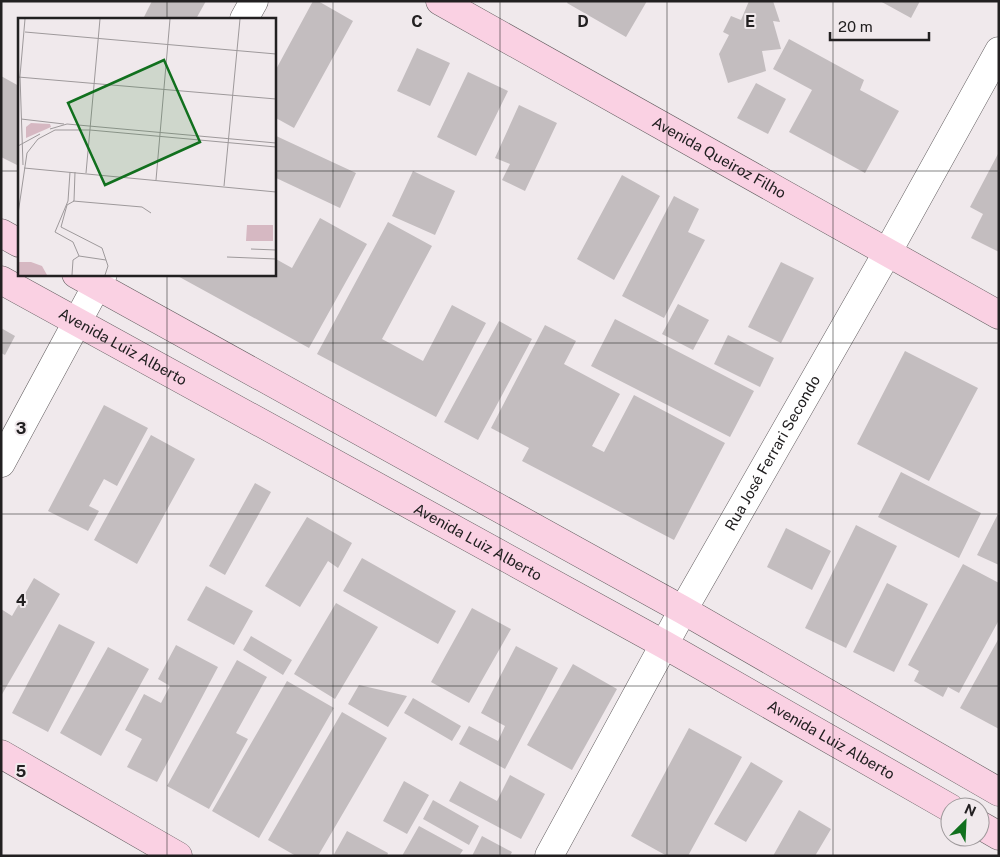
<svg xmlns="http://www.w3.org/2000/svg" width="1000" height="857" font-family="'Public Sans',sans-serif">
  <rect width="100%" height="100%" fill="#f0e9ec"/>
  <path fill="#c3bdbf" d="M 152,1 L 206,1 L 196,19 L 143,19 Z
    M 313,1 L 318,1 L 353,21 L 294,128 L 274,117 L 274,73 Z
    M 568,1 L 647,1 L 626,37 L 567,3 Z
    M 749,1 L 773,1 L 780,22 L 773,21 L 781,49 L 762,51 L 766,71 L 728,83 L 719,54 L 729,35 L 723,32 L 731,16 L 741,20 Z
    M 880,1 L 920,1 L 911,18 Z
    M 789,39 L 864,80 L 860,90 L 899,111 L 865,173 L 789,132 L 812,90 L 773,69 Z
    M 417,48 L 450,63 L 430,106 L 397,91 Z
    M 468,72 L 508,91 L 476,156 L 437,137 Z
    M 1,76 L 19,86 L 19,166 L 1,157 Z
    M 756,83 L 786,99 L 768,134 L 737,118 Z
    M 519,105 L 557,123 L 525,191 L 502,180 L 510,164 L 495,158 Z
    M 274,135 L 356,173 L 340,208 L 274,177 Z
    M 999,152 L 999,252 L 971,238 L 983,214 L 970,207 Z
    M 413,171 L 455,191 L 435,235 L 392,216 Z
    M 622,175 L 660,196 L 614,280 L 577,259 Z
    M 674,196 L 699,209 L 688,232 L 705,240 L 664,318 L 622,296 Z
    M 320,218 L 367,244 L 309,348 L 174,274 L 274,274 L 274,258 L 292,268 Z
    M 388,222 L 432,246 L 382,339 L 423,361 L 452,305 L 486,323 L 436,417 L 317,354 Z
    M 781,262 L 814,278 L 781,343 L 748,327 Z
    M 678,304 L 709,320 L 693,350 L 662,334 Z
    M 615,319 L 754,391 L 730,437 L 591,366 Z
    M 499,321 L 532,339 L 478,440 L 444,422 Z
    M 545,325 L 576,341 L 564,364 L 620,394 L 592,446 L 604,452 L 634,395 L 725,443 L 674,540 L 522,461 L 529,448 L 491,428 Z
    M 1,328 L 15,336 L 5,355 L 1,353 Z
    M 728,335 L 774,358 L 760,387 L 714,364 Z
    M 905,351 L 978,388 L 929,481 L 857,444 Z
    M 104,405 L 148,428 L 117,486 L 104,479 L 89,506 L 99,511 L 88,531 L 48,511 Z
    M 151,435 L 195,459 L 137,564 L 94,540 Z
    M 901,472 L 981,513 L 959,558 L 878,517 Z
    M 255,483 L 271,492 L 225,575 L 209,566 Z
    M 999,512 L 999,565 L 977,555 Z
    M 307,517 L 352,543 L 338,568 L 328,561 L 300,607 L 265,586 Z
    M 856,525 L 897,546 L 846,648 L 805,628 Z
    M 786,528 L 831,551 L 812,590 L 767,567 Z
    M 362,558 L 456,611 L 438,644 L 343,591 Z
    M 963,564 L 999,583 L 999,620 L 959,693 L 948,687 L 943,697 L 914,681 L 919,671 L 908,665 Z
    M 34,578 L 60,594 L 1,696 L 1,609 L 12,616 Z
    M 887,583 L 928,604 L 894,672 L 853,652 Z
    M 206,586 L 253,611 L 234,645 L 187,620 Z
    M 336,603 L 378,627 L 335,699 L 294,674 Z
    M 472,608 L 511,629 L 469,703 L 431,682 Z
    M 59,624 L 95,642 L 48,732 L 12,713 Z
    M 251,636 L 292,660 L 283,675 L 243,650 Z
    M 999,638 L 999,729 L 960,708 Z
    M 176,645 L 218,667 L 157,782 L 127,767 L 142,739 L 125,730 L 144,694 L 161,703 L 170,686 L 158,679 Z
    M 516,646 L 558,668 L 505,769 L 459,744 L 469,726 L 498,741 L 505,726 L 481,713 Z
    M 108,647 L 149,669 L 101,756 L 60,733 Z
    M 237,660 L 267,677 L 236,733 L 248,739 L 209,809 L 167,786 Z
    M 573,664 L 617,689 L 572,770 L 527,745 Z
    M 287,681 L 334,708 L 259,838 L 212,811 Z
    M 359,685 L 407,696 L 388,727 L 348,704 Z
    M 413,698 L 461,726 L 452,741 L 404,713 Z
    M 342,712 L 387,738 L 318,856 L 296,856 L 268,840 Z
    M 689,728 L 742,757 L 688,856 L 667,856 L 631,836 Z
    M 751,762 L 783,781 L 746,842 L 714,824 Z
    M 510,775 L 545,794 L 521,839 L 449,801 L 460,781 L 497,801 Z
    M 404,781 L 429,795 L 407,834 L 383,821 Z
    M 433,800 L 479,826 L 469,845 L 423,819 Z
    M 799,810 L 831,829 L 815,856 L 773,856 Z
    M 419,826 L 463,850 L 459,856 L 402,856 Z
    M 347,831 L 388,853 L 387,856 L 333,856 Z
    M 482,836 L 512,852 L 510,856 L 472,856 Z"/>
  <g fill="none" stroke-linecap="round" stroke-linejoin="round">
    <defs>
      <g id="street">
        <path d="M 244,19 L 254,1"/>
        <path d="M 1,463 L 103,274"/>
        <path id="s1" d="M 549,856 L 683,610 L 887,253 L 999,51"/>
      </g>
      <g id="secondary">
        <path id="s2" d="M 440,1 L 999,315"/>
        <path d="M 1,233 L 19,243"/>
        <path d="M 76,274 L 683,610 L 999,792"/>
        <path id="s3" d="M 1,280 L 665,645 L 950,808"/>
        <path d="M 1,754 L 178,856"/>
        <path d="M 980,825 L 999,836"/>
      </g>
    </defs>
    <use href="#street" stroke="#645f61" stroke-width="29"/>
    <use href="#secondary" stroke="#645f61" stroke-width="29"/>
    <use href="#street" stroke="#fff" stroke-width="28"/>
    <use href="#secondary" stroke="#fad1e3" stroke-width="28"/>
  </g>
  <path fill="none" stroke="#222021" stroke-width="1" stroke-opacity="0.55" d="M 167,1 L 167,19M 333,1 L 333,856M 500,1 L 500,856M 667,1 L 667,856M 833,1 L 833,856M 1,171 L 19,171M 274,171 L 999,171M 167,274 L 167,856M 1,343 L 999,343M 1,514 L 999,514M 1,686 L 999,686"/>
  <g text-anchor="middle" stroke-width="4" stroke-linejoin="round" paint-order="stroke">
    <g font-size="15" fill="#222021" stroke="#f0e9ec">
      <text dy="5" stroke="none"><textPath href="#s2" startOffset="320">Avenida Queiroz Filho</textPath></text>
      <text dy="5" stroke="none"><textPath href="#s3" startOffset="139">Avenida Luiz Alberto</textPath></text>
      <text dy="5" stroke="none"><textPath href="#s1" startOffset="461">Rua José Ferrari Secondo</textPath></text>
      <text dy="5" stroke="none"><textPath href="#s3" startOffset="544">Avenida Luiz Alberto</textPath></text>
      <text dy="5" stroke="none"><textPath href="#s3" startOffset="949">Avenida Luiz Alberto</textPath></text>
    </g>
  </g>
  <g transform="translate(18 18)">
    <rect width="258" height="258" fill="#f0e9ec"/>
    <path d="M 13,105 L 32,106 L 33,109 L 8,120 L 8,109 ZM 0,244 L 13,244 L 24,248 L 29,257 L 0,257 Z" fill="#d6b8c2"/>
    <path d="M 229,207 L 255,207 L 255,223 L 228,223 Z" fill="#d6b8c2"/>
    <path fill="none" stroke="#9e999b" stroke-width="1" d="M 7,14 L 258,36M 0,59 L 258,81M 3,101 L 46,106M 32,111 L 49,106 L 258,125M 0,128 L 22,116M 5,147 L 2,58 L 7,1M 6,150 L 258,174M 52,154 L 50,183 L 37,214 L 55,224 L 61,238 L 88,242M 57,154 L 56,183 L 49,187 L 43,209 L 84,230 L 90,248 L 87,257M 68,155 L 82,1M 138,162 L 152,1M 206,168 L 222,1M 55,183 L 124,189 L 133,195M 0,196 L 9,135 L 20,121 L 37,112 L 72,112 L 258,129M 233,231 L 258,232M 209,239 L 258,241M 54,257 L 55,242 L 61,238"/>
    <path fill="#11701e" fill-opacity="0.15" stroke="#11701e" stroke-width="2.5" d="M 146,42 L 182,124 L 87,167 L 50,85 Z"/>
    <rect width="258" height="258" fill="none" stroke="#222021" stroke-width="2.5"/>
  </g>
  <g font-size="16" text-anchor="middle" font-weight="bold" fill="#222021" stroke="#f0e9ec" stroke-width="4" stroke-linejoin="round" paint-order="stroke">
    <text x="417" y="27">C</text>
    <text x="583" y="27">D</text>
    <text x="750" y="27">E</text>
    <text x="21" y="434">3</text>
    <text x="21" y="606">4</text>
    <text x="21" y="777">5</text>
  </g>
  <rect width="1000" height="857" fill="none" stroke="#222021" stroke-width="5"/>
  <g transform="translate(965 822) rotate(24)"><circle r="24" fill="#f0e9ec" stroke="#9e999b"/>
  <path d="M0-4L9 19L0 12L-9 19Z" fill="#11701e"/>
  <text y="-8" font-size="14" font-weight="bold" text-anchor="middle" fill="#222021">N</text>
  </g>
  <path d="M830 32v8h99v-8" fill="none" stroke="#222021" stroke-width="2.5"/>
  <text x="838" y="32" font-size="15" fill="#222021" stroke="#f0e9ec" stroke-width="4" paint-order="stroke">20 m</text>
</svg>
